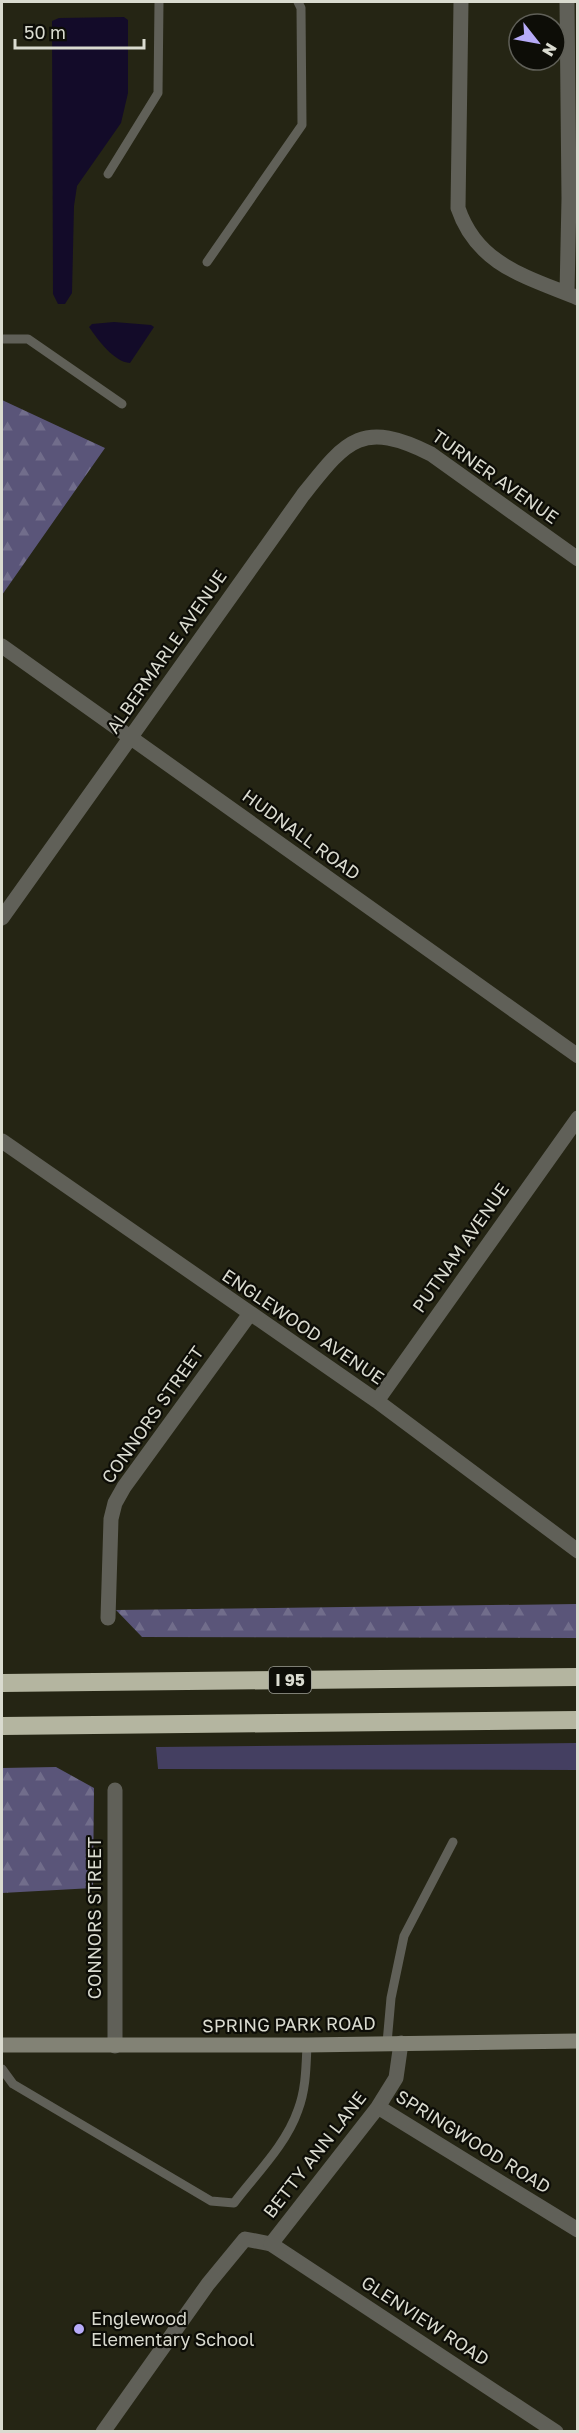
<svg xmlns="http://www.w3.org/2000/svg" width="579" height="2433" font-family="'Golos Text',sans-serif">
  <defs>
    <pattern id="forest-firs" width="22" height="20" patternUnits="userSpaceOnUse" patternTransform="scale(1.5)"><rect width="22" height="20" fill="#5a5579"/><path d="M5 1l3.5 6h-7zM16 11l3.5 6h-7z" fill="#716d8b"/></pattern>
  </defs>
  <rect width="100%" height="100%" fill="#252514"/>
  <path fill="#443f61" d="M 577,1743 L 577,1770 L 158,1769 L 156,1747 Z"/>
  <path fill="url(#forest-firs)" d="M 2,400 L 105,448 L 2,595 Z
    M 577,1604 L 577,1638 L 142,1637 L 116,1610 Z
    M 56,1767 L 94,1788 L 93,1888 L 2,1893 L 2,1768 Z"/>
  <path fill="#130b29" d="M 124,17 L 128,20 L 128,93 L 121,123 L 77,186 L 74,206 L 72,293 L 65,304 L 58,304 L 53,294 L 52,21 L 59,18 Z
    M 114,322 L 151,325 L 154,327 L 130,363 C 114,362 98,340 89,327 L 92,324 Z"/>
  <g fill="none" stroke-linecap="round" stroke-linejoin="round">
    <path stroke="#606058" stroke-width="9" d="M 108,174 L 158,93 L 159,2
      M 207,262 L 302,125 L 301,8 L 298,2
      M 2,339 L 28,339 L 122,404
      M 387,2043 L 391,1998 L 404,1936 L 453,1842
      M 2,2069 L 13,2084 L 211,2201 L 234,2203 C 256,2174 286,2145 298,2110 C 306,2089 306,2067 307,2045"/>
    <path stroke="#606058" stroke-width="15" d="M 103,2432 L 208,2284 L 245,2239 L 271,2244"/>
    <path stroke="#606058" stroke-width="15" d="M 461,2 L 458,208 C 477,265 527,277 578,298
      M 567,293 L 569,199 L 567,2
      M 2,646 L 578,1056
      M 2,918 L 303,495 C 346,441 361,419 431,454 L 578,559
      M 2,1141 L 377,1401 L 578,1551
      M 377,1401 L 578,1118
      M 108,1618 L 111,1519 L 115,1503 L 124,1487 L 249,1315
      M 401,2043 L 396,2078 L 378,2107 L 271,2244 L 556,2432
      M 115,2046 L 115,1790
      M 378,2107 L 578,2230"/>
    <path stroke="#828275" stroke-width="15" d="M 2,2045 L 307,2045 L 578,2041"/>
    <path stroke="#b4b5a0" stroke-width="18" d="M 2,1683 L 578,1677
      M 2,1726 L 578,1720"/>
  </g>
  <circle fill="#b7abf8" stroke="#0d0d07" stroke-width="2" cx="79" cy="2329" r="6"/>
  <g text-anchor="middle" stroke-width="4.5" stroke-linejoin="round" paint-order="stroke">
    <rect fill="#0d0d07" stroke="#9c9d94" stroke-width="1.5" x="269" y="1667" width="42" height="26" rx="4.5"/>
    <g font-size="16" font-weight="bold" fill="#dadbd0">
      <text x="290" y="1686">I 95</text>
    </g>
    <g font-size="18" fill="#dadbd0" stroke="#0d0d07">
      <text transform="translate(495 477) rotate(35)" y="6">TURNER AVENUE</text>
      <text transform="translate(167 652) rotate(-55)" y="6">ALBERMARLE AVENUE</text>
      <text transform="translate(301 835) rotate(36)" y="6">HUDNALL ROAD</text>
      <text transform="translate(461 1248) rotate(-55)" y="6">PUTNAM AVENUE</text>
      <text transform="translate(303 1327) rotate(34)" y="6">ENGLEWOOD AVENUE</text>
      <text transform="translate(153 1415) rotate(-55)" y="6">CONNORS STREET</text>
      <text transform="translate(95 1918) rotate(-90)" y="6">CONNORS STREET</text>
      <text transform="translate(289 2025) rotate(-1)" y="6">SPRING PARK ROAD</text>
      <text transform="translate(473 2142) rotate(32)" y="6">SPRINGWOOD ROAD</text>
      <text transform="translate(315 2155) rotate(-52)" y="6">BETTY ANN LANE</text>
      <text transform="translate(425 2321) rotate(33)" y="6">GLENVIEW ROAD</text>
    </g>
    <g font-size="18" fill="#dadbd0" stroke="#0d0d07" text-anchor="start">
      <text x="91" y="2325">Englewood<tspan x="91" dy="21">Elementary School</tspan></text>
    </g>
  </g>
  <rect width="579" height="2433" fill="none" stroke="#dadbd0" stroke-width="6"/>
  <g transform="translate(537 42) rotate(121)"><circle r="28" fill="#0d0d07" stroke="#5f5f57" stroke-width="1.5"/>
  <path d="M0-4.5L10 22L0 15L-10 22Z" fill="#b7abf8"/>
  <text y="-9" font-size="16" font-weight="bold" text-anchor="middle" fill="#dadbd0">N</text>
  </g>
  <path d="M15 39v9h129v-9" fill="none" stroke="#dadbd0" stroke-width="3"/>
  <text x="24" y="39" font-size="18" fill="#dadbd0" stroke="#0d0d07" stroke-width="4.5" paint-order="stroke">50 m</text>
</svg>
